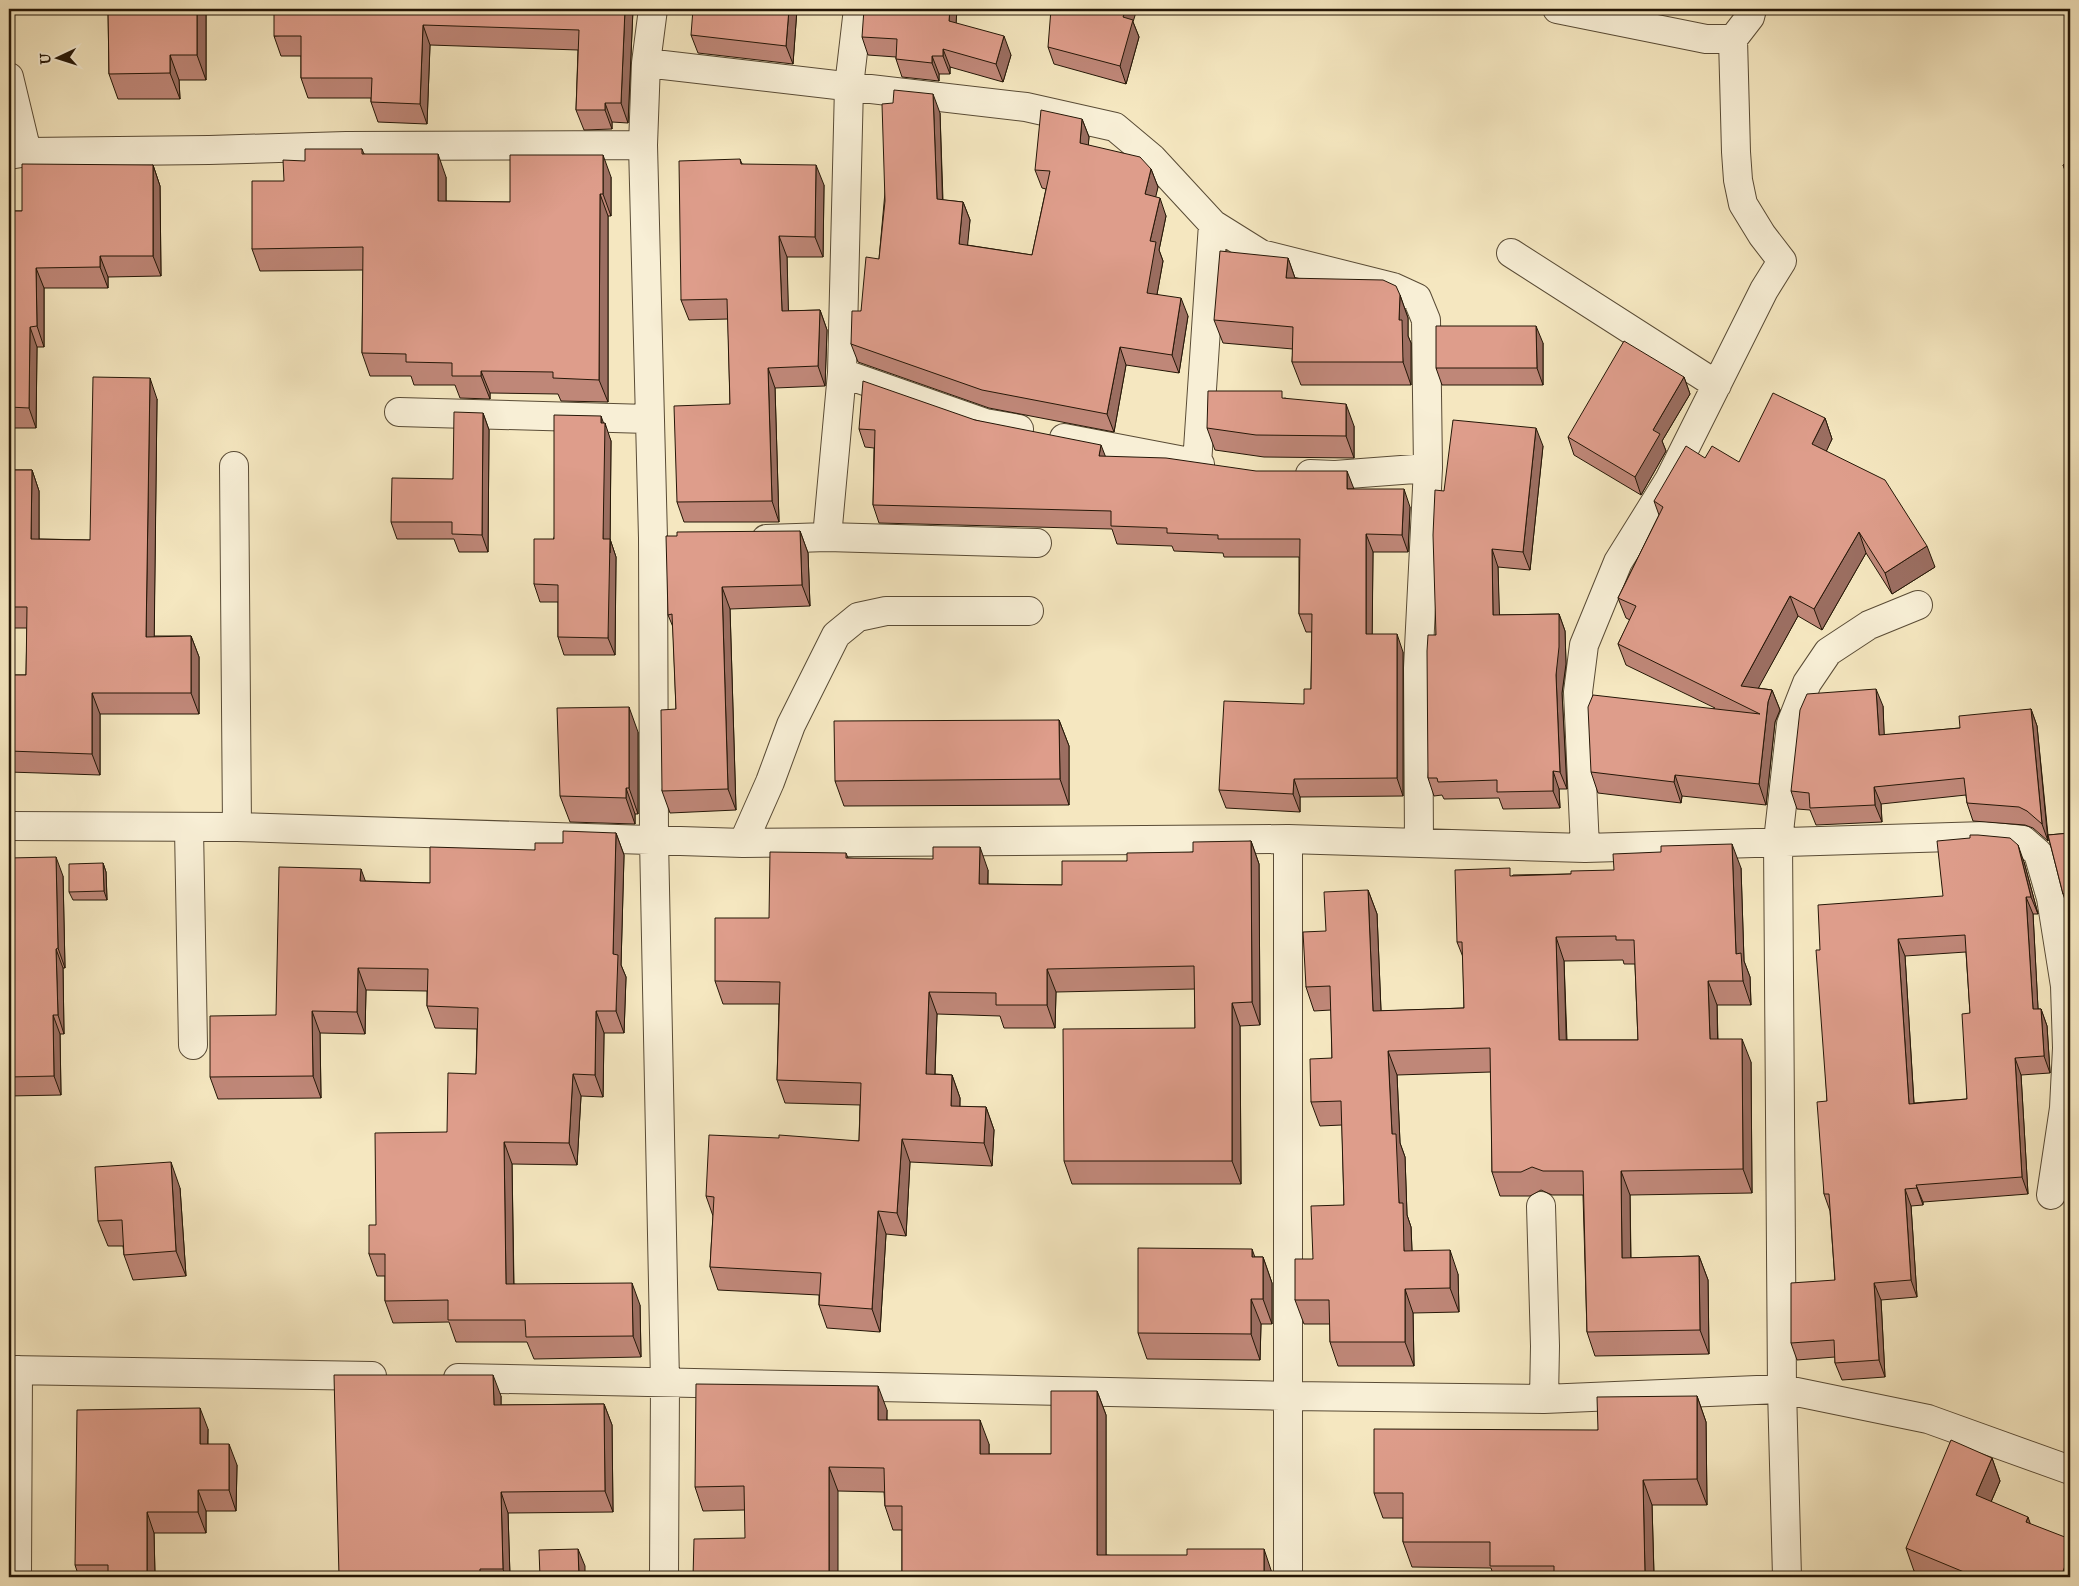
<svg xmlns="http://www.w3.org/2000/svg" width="2079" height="1586" font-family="'IM FELL Great Primer',serif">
  <rect width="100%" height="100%" fill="#f5e7c0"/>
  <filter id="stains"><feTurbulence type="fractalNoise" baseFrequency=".004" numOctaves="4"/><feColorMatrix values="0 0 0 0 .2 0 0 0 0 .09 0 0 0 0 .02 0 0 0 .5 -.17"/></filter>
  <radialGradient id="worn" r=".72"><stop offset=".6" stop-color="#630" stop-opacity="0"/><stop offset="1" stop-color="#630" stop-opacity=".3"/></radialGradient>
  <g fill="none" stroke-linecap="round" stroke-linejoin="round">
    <defs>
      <path id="minor" d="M 653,9 L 646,63 L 643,145 L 653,538 L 654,839 L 665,1382 L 664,1577
        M 1557,9 L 1706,39 L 1733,39 L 1750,17 L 1752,9
        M 646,63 L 1026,107 L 1115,127 L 1152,158 L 1213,224 L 1261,254 L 1393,287 L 1417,298 L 1426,320 L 1428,468 L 1418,668 L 1419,843
        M 9,77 L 27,152
        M 9,155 L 27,152 L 209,150 L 346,146 L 643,145
        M 1511,253 L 1717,385
        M 842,373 L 985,423 L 1019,429
        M 399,412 L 648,419
        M 1064,438 L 1200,464
        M 1197,464 L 1213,224
        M 234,466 L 237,827
        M 1310,474 L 1335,475 L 1428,468
        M 827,537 L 1037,543
        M 766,539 L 827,537 L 842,373 L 849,86 L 858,9
        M 9,826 L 237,827 L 743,843 L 1288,839 L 1585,848 L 1985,836 L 2023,840 L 2038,853 L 2051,898 L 2065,986 L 2067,1048 L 2064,1108 L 2051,1195
        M 189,829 L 193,1045
        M 1288,839 L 1288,1577
        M 743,843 L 770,782 L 791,725 L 836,635 L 858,617 L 886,611 L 1029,611
        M 1585,848 L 1578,692 L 1584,645 L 1618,562 L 1669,480 L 1764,290 L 1782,261 L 1762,235 L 1743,204 L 1738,180 L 1736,152 L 1733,39
        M 1541,1206 L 1545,1346 L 1544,1399
        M 9,1370 L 372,1376
        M 458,1378 L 1290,1396 L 1544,1399 L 1782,1389 L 1928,1419 L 2070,1470
        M 17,1575 L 18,1370
        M 1787,1577 L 1782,1389 L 1778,841 L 1791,724 L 1807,683 L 1828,652 L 1869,625 L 1918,605"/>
    </defs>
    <use href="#minor" stroke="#594b35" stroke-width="30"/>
    <use href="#minor" stroke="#f8efd6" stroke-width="28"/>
  </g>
  <path fill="#bf8778" stroke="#251707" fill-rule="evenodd" d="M 108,9 L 206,9 L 206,80 L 179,80 L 180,99 L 118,99 L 109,74 Z
    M 633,9 L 628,123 L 612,122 L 612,129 L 584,130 L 576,110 L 578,50 L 430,45 L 427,124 L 378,122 L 371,102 L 371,98 L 308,98 L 301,78 L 301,56 L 281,56 L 274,36 Z
    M 797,9 L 793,64 L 698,53 L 691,35 Z
    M 957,9 L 956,23 L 1011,55 L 1003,82 L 950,67 L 950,74 L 939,74 L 939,81 L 902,77 L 896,59 L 896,57 L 868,55 L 862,37 Z
    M 1133,22 L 1139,37 L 1126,84 L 1054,64 L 1048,47 Z
    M 893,103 L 940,113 L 943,200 L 963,202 L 970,220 L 967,245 L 1032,255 L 1046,189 L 1042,188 L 1035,170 L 1082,119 L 1089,137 L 1088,145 L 1151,169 L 1158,187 L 1155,197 L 1166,216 L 1159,250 L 1163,261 L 1157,294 L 1188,316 L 1179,373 L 1126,365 L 1114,432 L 989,408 L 858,362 L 851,344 L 861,311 L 879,259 Z
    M 2070,132 L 2070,149 L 2065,134 Z
    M 362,149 L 364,154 L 446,177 L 446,201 L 510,202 L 611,177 L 611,216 L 608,216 L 608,402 L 561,401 L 558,394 L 490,393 L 490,399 L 460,398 L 455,385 L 414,385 L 411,376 L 370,376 L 362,353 L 363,270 L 260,271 L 252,249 L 284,181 L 305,161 Z
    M 740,159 L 742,164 L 824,185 L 823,257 L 787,257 L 788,311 L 820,310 L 827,330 L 825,386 L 775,388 L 779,522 L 684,522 L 677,502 L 730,404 L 728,319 L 689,320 L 681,300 Z
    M 2070,161 L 2070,185 L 2063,165 Z
    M 153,165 L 160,186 L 161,276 L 108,277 L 108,288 L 44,288 L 44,347 L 37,347 L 36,428 L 9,428 L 9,211 L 22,211 Z
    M 1288,258 L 1295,278 L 1400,295 L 1408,318 L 1408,336 L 1411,343 L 1411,385 L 1301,385 L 1292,362 L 1293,349 L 1223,343 L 1214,320 Z
    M 1543,343 L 1543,385 L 1442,385 L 1436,368 Z
    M 1684,377 L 1690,394 L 1662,441 L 1666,451 L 1641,495 L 1574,455 L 1568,437 Z
    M 1285,398 L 1354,426 L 1354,458 L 1264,457 L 1215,450 L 1207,428 Z
    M 157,399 L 154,636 L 191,636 L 199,657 L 199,714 L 100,714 L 100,775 L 9,772 L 9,675 L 26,675 L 27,628 L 9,628 L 9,470 L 32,470 L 39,491 L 39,539 L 90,540 Z
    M 483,413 L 489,430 L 488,552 L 459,552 L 454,539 L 397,539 L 391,522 L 453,479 Z
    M 1825,418 L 1832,439 L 1826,451 L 1935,567 L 1892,594 L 1866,553 L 1822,630 L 1798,616 L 1758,688 L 1772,690 L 1780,710 L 1775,722 L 1766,805 L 1682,796 L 1681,803 L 1598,793 L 1591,772 L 1715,708 L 1626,665 L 1618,644 L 1630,620 L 1626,618 L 1618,598 L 1659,515 L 1654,501 L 1739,462 Z
    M 975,420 L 1105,457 L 1353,489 L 1410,507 L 1408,552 L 1373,552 L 1372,634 L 1403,652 L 1403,796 L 1300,797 L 1300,812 L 1226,808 L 1219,790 L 1304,704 L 1311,689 L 1312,632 L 1306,632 L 1299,614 L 1299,557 L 1224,557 L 1223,553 L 1174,551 L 1172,546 L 1117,544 L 1112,529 L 879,523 L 873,505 L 874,448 L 865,447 L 859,429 Z
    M 603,423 L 611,441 L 610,539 L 616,557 L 615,655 L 564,655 L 558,637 L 558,602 L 540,602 L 534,584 Z
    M 1543,446 L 1530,570 L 1498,567 L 1499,615 L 1559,614 L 1565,631 L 1566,664 L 1562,693 L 1567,789 L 1559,789 L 1560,808 L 1503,809 L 1499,798 L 1444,799 L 1442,795 L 1434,796 L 1428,778 L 1444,491 Z
    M 800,531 L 808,553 L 810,606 L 730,609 L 736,810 L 670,813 L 662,791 L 676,709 L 673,627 L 668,615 Z
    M 1883,706 L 1884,735 L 1960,728 L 2031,709 L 2037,726 L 2048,835 L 2070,833 L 2070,911 L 2069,911 L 2063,894 L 2048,835 L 2048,841 L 2033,828 L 2025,825 L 1973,821 L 1967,803 L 1966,795 L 1881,804 L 1882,822 L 1816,825 L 1810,810 L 1797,809 L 1791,791 Z
    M 1059,720 L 1069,746 L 1069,805 L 844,806 L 835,781 Z
    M 638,732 L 638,814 L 635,814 L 635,824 L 570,822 L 560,796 Z
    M 616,833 L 624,855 L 621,965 L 626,977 L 624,1033 L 604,1033 L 603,1097 L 581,1096 L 577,1165 L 512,1164 L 514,1284 L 640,1305 L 641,1357 L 534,1359 L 527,1342 L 456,1342 L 449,1322 L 393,1323 L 385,1301 L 385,1276 L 377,1276 L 369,1254 L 376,1225 L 447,1132 L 476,1074 L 477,1029 L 435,1028 L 427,1006 L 427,991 L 366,990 L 365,1034 L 320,1033 L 321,1098 L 218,1099 L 210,1077 L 276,1015 L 365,881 L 430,883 L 535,850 L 563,843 Z
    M 1251,841 L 1259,864 L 1260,1025 L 1240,1026 L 1241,1184 L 1072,1184 L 1064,1161 L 1195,1028 L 1195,989 L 1056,992 L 1055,1028 L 1004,1028 L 1000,1016 L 937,1014 L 935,1074 L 952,1075 L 960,1098 L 960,1107 L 986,1107 L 994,1130 L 992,1166 L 910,1162 L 906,1236 L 886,1234 L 880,1332 L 827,1328 L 819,1305 L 819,1295 L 718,1290 L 710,1267 L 713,1216 L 706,1196 L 779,1138 L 859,1141 L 860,1105 L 785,1103 L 777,1080 L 779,1004 L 723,1004 L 715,981 L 769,918 L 846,853 L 848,858 L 988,870 L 988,884 L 1062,885 L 1127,861 L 1193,852 Z
    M 9,858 L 63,876 L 65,968 L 63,968 L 64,1034 L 60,1034 L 61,1095 L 9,1096 Z
    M 2024,862 L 2038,914 L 2033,914 L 2038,1009 L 2041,1009 L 2047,1026 L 2050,1071 L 2050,1073 L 2021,1075 L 2028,1194 L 1923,1202 L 1923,1205 L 1911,1206 L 1917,1297 L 1881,1300 L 1885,1377 L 1842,1380 L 1835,1363 L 1835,1357 L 1797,1360 L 1791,1343 L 1835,1280 L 1830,1211 L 1824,1194 L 1827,1101 L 1820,950 ZM 1966,952 L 1970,1013 L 1967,1099 L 1914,1103 L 1905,956 Z
    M 103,863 L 106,872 L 107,900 L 73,900 L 69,892 Z
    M 1741,868 L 1744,961 L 1750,977 L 1751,1005 L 1717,1005 L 1718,1039 L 1751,1062 L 1752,1193 L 1630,1195 L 1631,1258 L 1699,1256 L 1708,1280 L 1709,1354 L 1595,1356 L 1587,1332 L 1583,1195 L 1552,1195 L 1541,1190 L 1530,1196 L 1500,1196 L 1492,1172 L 1491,1072 L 1397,1075 L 1400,1143 L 1405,1157 L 1407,1215 L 1411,1227 L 1412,1251 L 1458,1274 L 1459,1312 L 1413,1313 L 1414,1366 L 1338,1366 L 1330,1342 L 1330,1324 L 1304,1324 L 1295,1300 L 1313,1259 L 1344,1205 L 1342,1125 L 1320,1126 L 1311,1102 L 1332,1058 L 1331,1010 L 1314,1011 L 1306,987 L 1326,931 L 1368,890 L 1377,914 L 1381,1011 L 1464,1008 L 1463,957 L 1457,942 L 1513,875 L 1571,874 ZM 1623,960 L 1624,964 L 1635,964 L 1638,1040 L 1567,1040 L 1564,961 Z
    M 180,1188 L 186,1276 L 133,1280 L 124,1255 L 123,1246 L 108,1246 L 98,1221 Z
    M 1255,1257 L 1263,1257 L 1272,1283 L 1272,1324 L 1261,1324 L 1260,1360 L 1147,1359 L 1138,1333 Z
    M 1097,1391 L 1106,1415 L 1106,1555 L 1272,1573 L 1272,1577 L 902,1577 L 902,1530 L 893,1530 L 885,1506 L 884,1492 L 838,1491 L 744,1510 L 703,1511 L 695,1487 L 887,1410 L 887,1420 L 989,1444 L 989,1454 L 1051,1454 Z
    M 501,1396 L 501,1405 L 604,1404 L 612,1425 L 613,1512 L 508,1513 L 510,1577 L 326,1577 L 339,1576 Z
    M 1697,1396 L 1706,1422 L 1707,1505 L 1652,1505 L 1654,1574 L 1717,1577 L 1494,1577 L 1491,1568 L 1412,1567 L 1403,1542 L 1403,1518 L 1383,1518 L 1374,1493 L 1598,1430 Z
    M 208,1429 L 208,1444 L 237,1465 L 236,1511 L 206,1511 L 206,1533 L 154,1533 L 155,1574 L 193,1577 L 79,1577 L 75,1565 Z
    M 1992,1458 L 2000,1481 L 1991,1502 L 2070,1577 L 1929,1577 L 1914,1571 L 1906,1548 Z"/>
  <path fill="#9b6e61" stroke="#251707" d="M 197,9 L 206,9 L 206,80 L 197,55 Z
    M 625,9 L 633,9 L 628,123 L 621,103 Z
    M 789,9 L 797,9 L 793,64 L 786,46 Z
    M 950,9 L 957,9 L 955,39 L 949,21 Z
    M 1126,9 L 1137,9 L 1133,22 L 1139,37 L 1126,84 L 1120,66 L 1123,17 Z
    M 423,25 L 430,45 L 427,124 L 420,104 Z
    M 1004,36 L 1011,55 L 1003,82 L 996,64 Z
    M 943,49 L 950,67 L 950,74 L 943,56 Z
    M 170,55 L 179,80 L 180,99 L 170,73 Z
    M 932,56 L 939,74 L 939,81 L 932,63 Z
    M 933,94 L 940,113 L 943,217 L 937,199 Z
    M 605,103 L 612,122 L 612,129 L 605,110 Z
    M 1082,119 L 1089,137 L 1087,161 L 1080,143 Z
    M 438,154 L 446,177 L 446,224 L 438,201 Z
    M 603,155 L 611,177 L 611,216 L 603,194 Z
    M 153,165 L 160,186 L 161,276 L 153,256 Z
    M 816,165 L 824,185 L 823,257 L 815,237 Z
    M 1151,169 L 1158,187 L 1152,213 L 1145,194 Z
    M 600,194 L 608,216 L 608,402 L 599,380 Z
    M 1160,198 L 1166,216 L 1159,250 L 1163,261 L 1154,311 L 1147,293 L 1150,241 Z
    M 963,202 L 970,220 L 966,262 L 959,244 Z
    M 779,236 L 787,257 L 789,331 L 782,311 Z
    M 100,256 L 108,277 L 108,288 L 100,267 Z
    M 1288,258 L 1296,281 L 1286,278 Z
    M 36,268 L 44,288 L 44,347 L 37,326 Z
    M 1400,295 L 1408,318 L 1408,336 L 1411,343 L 1411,385 L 1403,362 L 1399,320 Z
    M 1181,298 L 1188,316 L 1179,373 L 1172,355 Z
    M 820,310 L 827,330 L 825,386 L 818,366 Z
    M 1536,326 L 1543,343 L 1543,385 L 1537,368 Z
    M 30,327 L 37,347 L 36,428 L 29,408 Z
    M 1120,347 L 1126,365 L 1114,432 L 1107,414 Z
    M 768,368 L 775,388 L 779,522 L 772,501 Z
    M 481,371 L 490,393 L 490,399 L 481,376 Z
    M 1684,377 L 1690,394 L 1662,441 L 1666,451 L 1641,495 L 1635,477 L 1653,430 Z
    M 150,378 L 157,399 L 154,657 L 146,637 Z
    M 1346,404 L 1354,426 L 1354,458 L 1346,436 Z
    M 483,413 L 489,430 L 488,552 L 482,535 Z
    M 601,416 L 605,427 L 605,423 L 611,441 L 610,553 L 610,539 L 616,557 L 615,655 L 608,638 L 603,539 Z
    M 1825,418 L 1832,439 L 1820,465 L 1812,444 Z
    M 1536,428 L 1543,446 L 1530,570 L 1523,552 Z
    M 1101,445 L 1108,463 L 1099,456 Z
    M 32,470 L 39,491 L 39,560 L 31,539 Z
    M 1347,471 L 1354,489 L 1347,489 Z
    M 1404,489 L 1410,507 L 1408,552 L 1402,535 Z
    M 800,531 L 808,553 L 810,606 L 802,585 Z
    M 1859,532 L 1866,553 L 1822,630 L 1814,609 Z
    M 1366,534 L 1373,552 L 1372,652 L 1366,634 Z
    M 1927,546 L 1935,567 L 1892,594 L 1885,573 Z
    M 1492,549 L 1498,567 L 1500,632 L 1493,615 Z
    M 722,587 L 730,609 L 736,810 L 728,789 Z
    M 1790,596 L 1798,616 L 1748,707 L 1741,686 Z
    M 1559,614 L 1565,631 L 1566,664 L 1562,693 L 1567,789 L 1560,772 L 1556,675 Z
    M 1397,634 L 1403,652 L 1403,796 L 1397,778 Z
    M 191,636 L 199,657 L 199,714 L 191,693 Z
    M 1876,689 L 1883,706 L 1885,753 L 1879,735 Z
    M 1772,690 L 1780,710 L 1775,722 L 1766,805 L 1759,784 L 1768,702 Z
    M 92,693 L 100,714 L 100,775 L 92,754 Z
    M 629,707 L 638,732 L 638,814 L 629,788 Z
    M 2031,709 L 2037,726 L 2048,841 L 2042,824 Z
    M 1059,720 L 1069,746 L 1069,805 L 1060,779 Z
    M 1553,771 L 1559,789 L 1560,808 L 1553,791 Z
    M 1675,775 L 1682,796 L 1681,803 L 1674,782 Z
    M 1294,779 L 1300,797 L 1300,812 L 1293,794 Z
    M 1874,787 L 1881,804 L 1882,822 L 1875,805 Z
    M 626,788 L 635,814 L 635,824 L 626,798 Z
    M 616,833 L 624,855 L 621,965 L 626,977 L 624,1033 L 616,1011 L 613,954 Z
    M 1251,841 L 1259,864 L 1260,1025 L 1252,1002 Z
    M 1732,844 L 1741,868 L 1744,961 L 1750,977 L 1751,1005 L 1743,981 L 1736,954 Z
    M 2018,845 L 2024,862 L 2038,914 L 2031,897 Z
    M 980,847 L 988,870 L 987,907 L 979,884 Z
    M 56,857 L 63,876 L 65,968 L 58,948 Z
    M 103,863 L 106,872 L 107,900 L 104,891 Z
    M 361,869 L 369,891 L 360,881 Z
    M 1368,890 L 1377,914 L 1382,1035 L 1373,1011 Z
    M 2026,897 L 2033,914 L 2039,1027 L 2033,1009 Z
    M 1556,937 L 1564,961 L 1567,1064 L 1559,1040 Z
    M 1898,939 L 1905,956 L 1915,1121 L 1909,1104 Z
    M 56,949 L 63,968 L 64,1034 L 58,1015 Z
    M 358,968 L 366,990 L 365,1034 L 357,1012 Z
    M 1047,969 L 1056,992 L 1055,1028 L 1047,1005 Z
    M 1708,981 L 1717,1005 L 1718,1063 L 1710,1039 Z
    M 929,992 L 937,1014 L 934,1097 L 926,1074 Z
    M 1232,1003 L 1240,1026 L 1241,1184 L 1232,1161 Z
    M 2041,1009 L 2047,1026 L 2050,1073 L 2044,1056 Z
    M 312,1011 L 320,1033 L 321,1098 L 313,1076 Z
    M 596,1011 L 604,1033 L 603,1097 L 595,1075 Z
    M 53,1015 L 60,1034 L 61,1095 L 54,1076 Z
    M 1742,1039 L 1751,1062 L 1752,1193 L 1743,1169 Z
    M 1388,1051 L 1397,1075 L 1400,1143 L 1405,1157 L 1407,1215 L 1411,1227 L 1413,1275 L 1404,1251 L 1392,1134 Z
    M 2015,1058 L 2021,1075 L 2028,1194 L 2022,1177 Z
    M 573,1074 L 581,1096 L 577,1165 L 569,1143 Z
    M 952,1075 L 960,1098 L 959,1129 L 951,1106 Z
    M 986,1107 L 994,1130 L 992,1166 L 984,1143 Z
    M 902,1139 L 910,1162 L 906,1236 L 897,1213 Z
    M 504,1142 L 512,1164 L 514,1306 L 506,1284 Z
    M 171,1162 L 180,1188 L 186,1276 L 176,1251 Z
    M 1621,1171 L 1630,1195 L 1631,1282 L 1622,1258 Z
    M 1916,1185 L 1923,1202 L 1923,1205 L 1917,1188 Z
    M 1905,1189 L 1911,1206 L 1917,1297 L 1911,1280 Z
    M 878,1211 L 886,1234 L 880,1332 L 872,1309 Z
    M 1252,1249 L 1261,1274 L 1252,1257 Z
    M 1450,1250 L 1458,1274 L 1459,1312 L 1450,1288 Z
    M 1699,1256 L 1708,1280 L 1709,1354 L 1700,1330 Z
    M 1263,1257 L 1272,1283 L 1272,1324 L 1263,1299 Z
    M 632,1283 L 640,1305 L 641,1357 L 633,1336 Z
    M 1874,1283 L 1881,1300 L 1885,1377 L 1879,1360 Z
    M 1405,1289 L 1413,1313 L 1414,1366 L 1405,1342 Z
    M 1251,1299 L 1261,1324 L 1260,1360 L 1251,1334 Z
    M 493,1375 L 501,1396 L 501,1426 L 494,1405 Z
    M 878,1386 L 887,1410 L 886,1444 L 878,1420 Z
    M 1097,1391 L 1106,1415 L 1106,1577 L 1097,1555 Z
    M 1697,1396 L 1706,1422 L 1707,1505 L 1697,1479 Z
    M 604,1404 L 612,1425 L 613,1512 L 605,1491 Z
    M 200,1408 L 208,1429 L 207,1465 L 200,1444 Z
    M 980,1420 L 989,1444 L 989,1478 L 980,1454 Z
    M 229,1444 L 237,1465 L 236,1511 L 229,1490 Z
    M 1992,1458 L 2000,1481 L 1984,1518 L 1976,1495 Z
    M 829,1467 L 838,1491 L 838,1577 L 829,1577 Z
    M 1643,1480 L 1652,1505 L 1654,1577 L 1645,1574 Z
    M 198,1490 L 206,1511 L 206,1533 L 198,1512 Z
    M 501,1492 L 508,1513 L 510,1577 L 506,1577 L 503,1569 Z
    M 147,1512 L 154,1533 L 155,1577 L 147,1575 Z
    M 2028,1517 L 2036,1540 L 2026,1522 Z
    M 578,1549 L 585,1566 L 585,1577 L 579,1577 Z
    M 1264,1549 L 1272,1573 L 1272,1577 L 1264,1577 Z
    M 2070,1552 L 2070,1577 L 2061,1577 Z"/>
  <path fill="#de9d8b" stroke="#251707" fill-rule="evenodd" d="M 108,9 L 197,9 L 197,55 L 170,55 L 170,73 L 109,74 Z
    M 274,9 L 625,9 L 621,103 L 605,103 L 605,110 L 576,110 L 579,30 L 423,25 L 420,104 L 371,102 L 372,78 L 301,78 L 301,36 L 274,36 Z
    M 693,9 L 789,9 L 786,46 L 691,35 Z
    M 864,9 L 950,9 L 949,21 L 1004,36 L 996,64 L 943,49 L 943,56 L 932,56 L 932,63 L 896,59 L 897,39 L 862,37 Z
    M 1051,9 L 1126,9 L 1123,17 L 1133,20 L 1120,66 L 1048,47 Z
    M 894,90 L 933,94 L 937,199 L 963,202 L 959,244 L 1032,255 L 1050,171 L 1035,170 L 1041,110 L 1082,119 L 1080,143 L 1140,157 L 1151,169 L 1145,194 L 1160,198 L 1150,241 L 1156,242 L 1147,293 L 1181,298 L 1172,355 L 1120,347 L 1107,414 L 982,390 L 851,344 L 852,311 L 861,311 L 866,257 L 879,259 L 885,201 L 882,104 L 893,103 Z
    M 2070,132 L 2070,145 L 2065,134 Z
    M 305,149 L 362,149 L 362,154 L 438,154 L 438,201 L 510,202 L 510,155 L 603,155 L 603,194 L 600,194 L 599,380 L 553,378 L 553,372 L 481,371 L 481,376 L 452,376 L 452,363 L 406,362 L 406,354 L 362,353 L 363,247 L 252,249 L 252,181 L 284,181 L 283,160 L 305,161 Z
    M 740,159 L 741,164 L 816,165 L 815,237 L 779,236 L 782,311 L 820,310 L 818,366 L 768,368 L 772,501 L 677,502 L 674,406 L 730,404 L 727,299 L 681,300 L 679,161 Z
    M 2070,161 L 2070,179 L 2063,165 Z
    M 22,164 L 153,165 L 153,256 L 100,256 L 100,267 L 36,268 L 37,326 L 30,327 L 29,408 L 9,407 L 9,211 L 22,211 Z
    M 1220,251 L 1288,258 L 1286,278 L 1383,280 L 1396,286 L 1400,295 L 1399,320 L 1402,320 L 1403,362 L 1292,362 L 1293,327 L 1214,320 Z
    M 1436,326 L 1536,326 L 1537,368 L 1436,368 Z
    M 1624,341 L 1684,377 L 1653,430 L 1660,434 L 1635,477 L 1568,437 Z
    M 93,377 L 150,378 L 146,637 L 191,636 L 191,693 L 92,693 L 92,754 L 9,751 L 9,675 L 26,675 L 27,607 L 9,607 L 9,470 L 32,470 L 31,539 L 90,540 Z
    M 863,381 L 975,420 L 1101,445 L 1099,456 L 1166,458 L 1256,471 L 1347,471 L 1347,489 L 1404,489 L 1402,535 L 1366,534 L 1366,634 L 1397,634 L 1397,778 L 1294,779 L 1293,794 L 1219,790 L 1224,701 L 1304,704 L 1304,689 L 1311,689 L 1312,614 L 1299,614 L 1300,539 L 1218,539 L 1218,535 L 1167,533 L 1167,528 L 1111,526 L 1111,511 L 873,505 L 875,430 L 859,429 Z
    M 1208,391 L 1282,391 L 1282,398 L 1346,404 L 1346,436 L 1256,435 L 1207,428 Z
    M 1773,393 L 1825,418 L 1812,444 L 1885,480 L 1927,546 L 1885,573 L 1859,532 L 1814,609 L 1790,596 L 1741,686 L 1772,690 L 1768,702 L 1759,784 L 1675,775 L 1674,782 L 1591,772 L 1588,707 L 1593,695 L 1760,714 L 1618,644 L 1636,606 L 1618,598 L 1663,507 L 1654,501 L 1686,446 L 1705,458 L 1712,446 L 1739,462 Z
    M 454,412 L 483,413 L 482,535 L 452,534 L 452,522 L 391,522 L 392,478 L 453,479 Z
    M 554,415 L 601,416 L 601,423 L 605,423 L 603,539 L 610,539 L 608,638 L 558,637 L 558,585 L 534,584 L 534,539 L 554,539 Z
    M 1453,420 L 1536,428 L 1523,552 L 1492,549 L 1493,615 L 1559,614 L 1559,647 L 1556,675 L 1560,772 L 1553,771 L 1553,791 L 1497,792 L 1497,780 L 1438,782 L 1437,778 L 1428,778 L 1427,651 L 1428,635 L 1436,635 L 1433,535 L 1435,490 L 1444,491 Z
    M 800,531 L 802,585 L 722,587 L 728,789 L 662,791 L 661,710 L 676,709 L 672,614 L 668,615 L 666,536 L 677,536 L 677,532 Z
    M 1876,689 L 1879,735 L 1960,728 L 1959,716 L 2031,709 L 2042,824 L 2027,811 L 2019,807 L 1967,803 L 1964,778 L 1874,787 L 1875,805 L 1810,808 L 1809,793 L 1791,791 L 1800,710 L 1807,694 Z
    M 629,707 L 629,788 L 626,788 L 626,798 L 560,796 L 557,708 Z
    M 1059,720 L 1060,779 L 835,781 L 834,721 Z
    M 563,831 L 616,833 L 613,954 L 618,955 L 616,1011 L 596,1011 L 595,1075 L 573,1074 L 569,1143 L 504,1142 L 506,1284 L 632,1283 L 633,1336 L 526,1337 L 525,1320 L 448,1320 L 448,1300 L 385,1301 L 385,1254 L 369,1254 L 369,1225 L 376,1225 L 375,1133 L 447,1132 L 448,1073 L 476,1074 L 478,1008 L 427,1006 L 428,969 L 358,968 L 357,1012 L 312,1011 L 313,1076 L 210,1077 L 210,1016 L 276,1015 L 279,867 L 361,869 L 360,881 L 430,883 L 430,847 L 535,850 L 535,843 L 563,843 Z
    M 2070,833 L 2070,893 L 2063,894 L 2048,835 Z
    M 1970,835 L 1978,835 L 2010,838 L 2018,845 L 2031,897 L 2026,897 L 2033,1009 L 2041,1009 L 2044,1054 L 2044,1056 L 2015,1058 L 2022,1177 L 1916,1185 L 1917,1188 L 1905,1189 L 1911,1280 L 1874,1283 L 1879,1360 L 1835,1363 L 1834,1340 L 1791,1343 L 1791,1283 L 1835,1280 L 1829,1194 L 1824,1194 L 1817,1102 L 1827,1101 L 1816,950 L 1820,950 L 1818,905 L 1943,896 L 1937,841 L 1970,838 ZM 1965,935 L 1970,1013 L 1962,1014 L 1967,1099 L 1909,1104 L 1898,939 Z
    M 1251,841 L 1252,1002 L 1232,1003 L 1232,1161 L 1064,1161 L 1063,1029 L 1195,1028 L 1194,966 L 1047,969 L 1047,1005 L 996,1005 L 996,993 L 929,992 L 926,1074 L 952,1075 L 951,1106 L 986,1107 L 984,1143 L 902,1139 L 897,1213 L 878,1211 L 872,1309 L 819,1305 L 821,1273 L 710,1267 L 714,1197 L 706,1196 L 709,1135 L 779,1138 L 779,1135 L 859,1141 L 861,1083 L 777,1080 L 780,982 L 715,981 L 715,918 L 769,918 L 770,852 L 846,853 L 846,858 L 933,859 L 933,847 L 980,847 L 979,884 L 1062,885 L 1062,861 L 1127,861 L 1127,853 L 1193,852 L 1193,842 Z
    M 1732,844 L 1736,954 L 1741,953 L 1743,981 L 1708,981 L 1710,1039 L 1742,1039 L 1743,1169 L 1621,1171 L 1622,1258 L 1699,1256 L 1700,1330 L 1587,1332 L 1583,1171 L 1543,1171 L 1532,1167 L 1521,1172 L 1492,1172 L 1490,1048 L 1388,1051 L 1392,1134 L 1396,1134 L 1399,1203 L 1403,1203 L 1404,1251 L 1450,1250 L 1450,1288 L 1405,1289 L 1405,1342 L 1330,1342 L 1329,1300 L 1295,1300 L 1295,1259 L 1313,1259 L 1311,1206 L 1344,1205 L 1341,1101 L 1311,1102 L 1310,1059 L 1332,1058 L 1330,986 L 1306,987 L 1303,932 L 1326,931 L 1324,892 L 1368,890 L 1373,1011 L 1464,1008 L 1462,942 L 1457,942 L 1455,870 L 1510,868 L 1510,876 L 1571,874 L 1571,871 L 1614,870 L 1613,854 L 1661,852 L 1661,846 ZM 1616,936 L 1616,940 L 1634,940 L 1638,1040 L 1559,1040 L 1556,937 Z
    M 56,857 L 58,948 L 56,949 L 58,1015 L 53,1015 L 54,1076 L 9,1077 L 9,858 Z
    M 103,863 L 104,891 L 69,892 L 69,864 Z
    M 171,1162 L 176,1251 L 124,1255 L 122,1220 L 98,1221 L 95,1167 Z
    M 1138,1248 L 1252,1249 L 1252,1257 L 1263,1257 L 1263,1299 L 1251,1299 L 1251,1334 L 1138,1333 Z
    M 334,1375 L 493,1375 L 494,1405 L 604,1404 L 605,1491 L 501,1492 L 503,1569 L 480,1569 L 480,1577 L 326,1577 L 339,1576 Z
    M 696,1384 L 878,1386 L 878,1420 L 980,1420 L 980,1454 L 1051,1454 L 1051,1391 L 1097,1391 L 1097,1555 L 1187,1555 L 1187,1549 L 1264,1549 L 1264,1577 L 902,1577 L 902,1506 L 885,1506 L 884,1468 L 829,1467 L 829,1577 L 693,1577 L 694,1539 L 745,1538 L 744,1486 L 695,1487 Z
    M 1697,1396 L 1697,1479 L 1643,1480 L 1645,1574 L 1716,1574 L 1716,1577 L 1554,1577 L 1554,1566 L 1490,1566 L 1490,1542 L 1403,1542 L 1403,1493 L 1374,1493 L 1374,1429 L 1598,1430 L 1597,1397 Z
    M 200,1408 L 200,1444 L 229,1444 L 229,1490 L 198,1490 L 198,1512 L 147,1512 L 147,1575 L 191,1574 L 191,1577 L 108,1577 L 108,1565 L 75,1565 L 77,1410 Z
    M 1951,1440 L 1992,1458 L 1976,1495 L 2028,1517 L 2026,1522 L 2070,1539 L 2070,1552 L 2061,1577 L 1976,1577 L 1906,1548 Z
    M 578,1549 L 579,1577 L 540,1577 L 539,1550 Z"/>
  <rect width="2079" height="1586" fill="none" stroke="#f5e7c0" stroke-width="30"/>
  <rect x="10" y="10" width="2059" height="1566" fill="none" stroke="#251707" stroke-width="2.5"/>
  <rect x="15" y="15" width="2049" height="1556" fill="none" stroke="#251707"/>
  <g transform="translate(58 58) rotate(266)" stroke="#f8efd6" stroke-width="4" paint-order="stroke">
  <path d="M0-4L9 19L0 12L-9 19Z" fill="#251707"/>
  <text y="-8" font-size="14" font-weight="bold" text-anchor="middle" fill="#251707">U</text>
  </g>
  <rect width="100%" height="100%" filter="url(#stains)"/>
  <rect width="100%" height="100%" fill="url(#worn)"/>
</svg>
